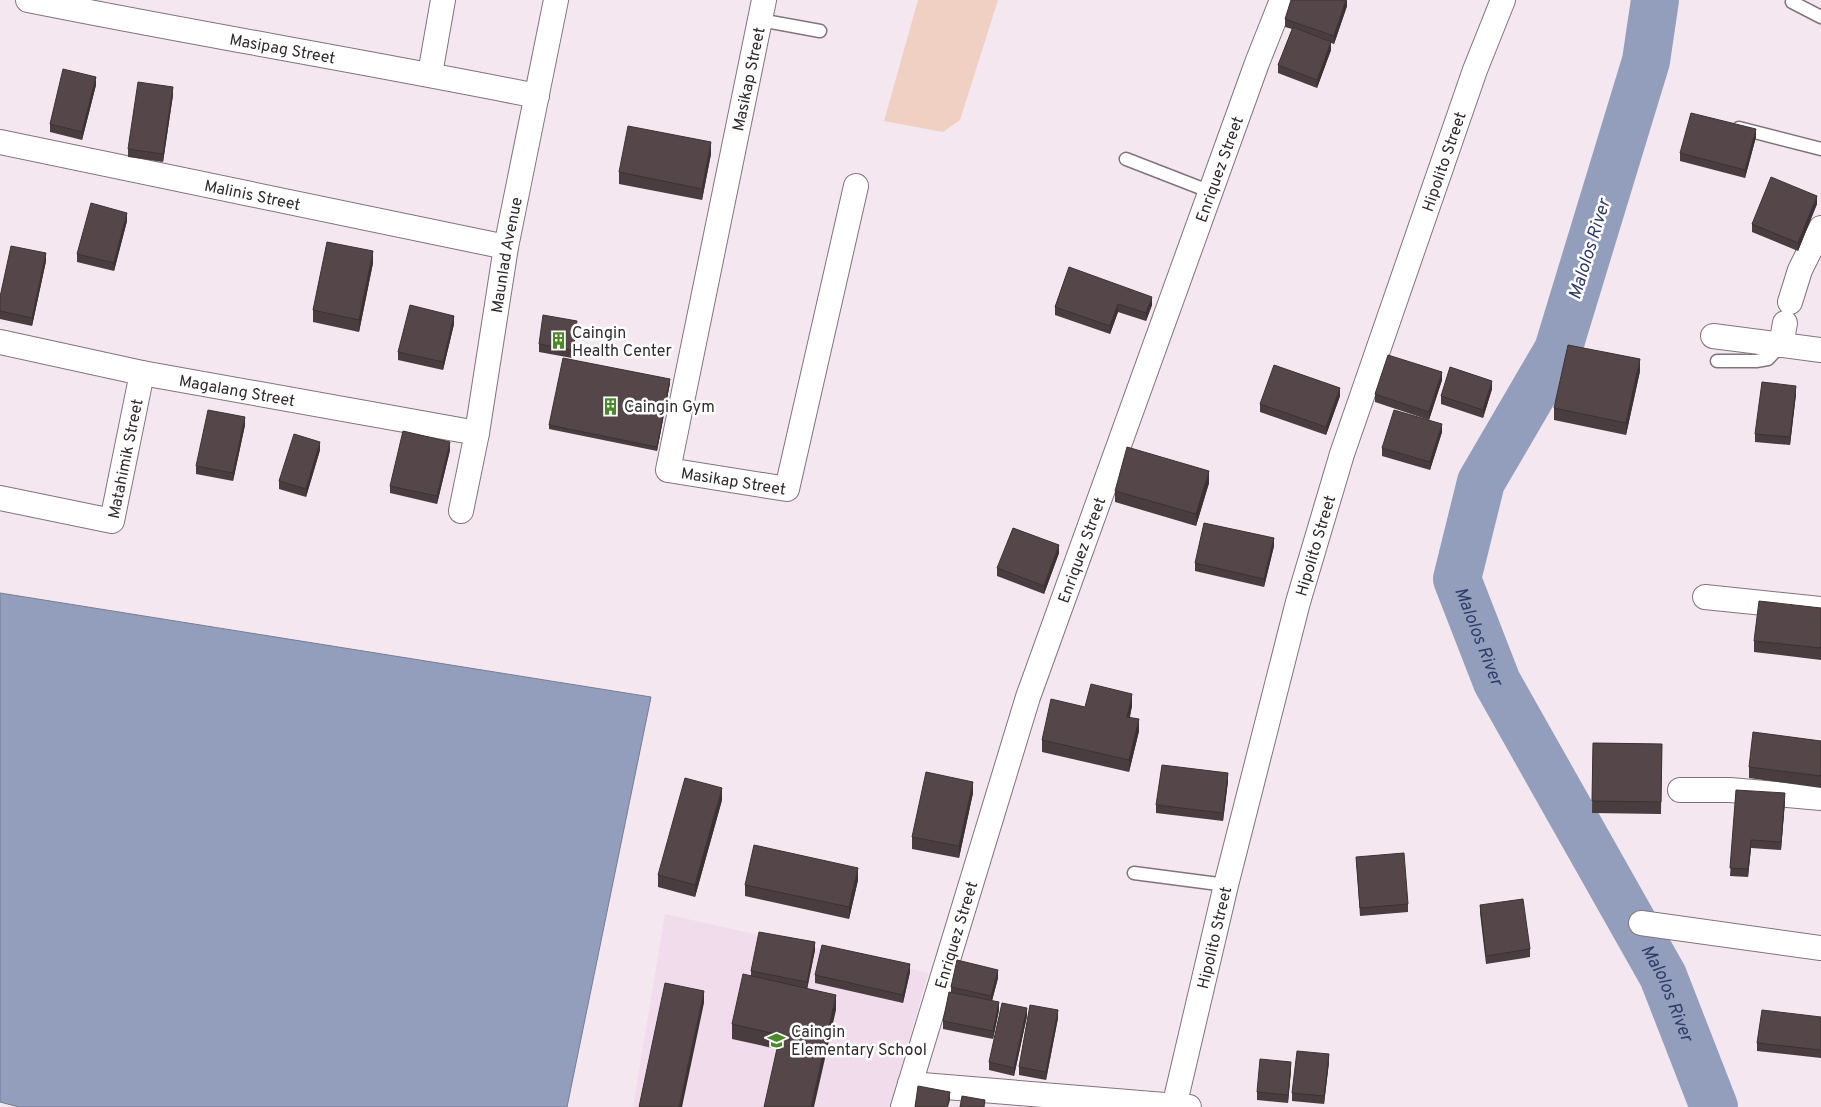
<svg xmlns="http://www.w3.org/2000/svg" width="1821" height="1107" font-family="Overpass,sans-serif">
  <rect width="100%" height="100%" fill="#f4e7f0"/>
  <path fill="#f0dceb" d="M 665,914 L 928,973 L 890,1107 L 633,1107 Z"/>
  <path fill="#f1d0c4" d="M 918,0 L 998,0 L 960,120 L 943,132 L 884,121 Z"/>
  <path fill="#939ebd" stroke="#757c92" d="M 0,593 L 651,697 L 567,1107 L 19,1107 L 0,1102 Z"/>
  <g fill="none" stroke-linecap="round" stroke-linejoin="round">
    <path stroke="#939ebd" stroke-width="48" id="s1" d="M 1655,0 L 1646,61 L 1558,350 L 1481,482 L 1457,579 L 1497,682 L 1663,976 L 1714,1107"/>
    <defs>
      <path id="lane" d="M 1792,2 L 1821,17
        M 760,20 L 820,31
        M 1739,128 L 1821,149
        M 1126,159 L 1211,192
        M 1717,361 L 1756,361 L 1768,359 L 1781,345
        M 1134,873 L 1226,885"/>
      <g id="street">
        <path id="s2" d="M 28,0 C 197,34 368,62 537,96"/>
        <path id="s3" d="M 764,0 L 668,470 L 787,489 L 856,186"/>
        <path d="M 430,74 L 443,0"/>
        <path id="s4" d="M 0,142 L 506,247"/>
        <path d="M 1790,302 L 1800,270 L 1821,228"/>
        <path d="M 1713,336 L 1821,350"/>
        <path id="s5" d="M 0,342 L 142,373 L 477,433"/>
        <path d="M 1781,345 L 1785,323"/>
        <path id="s6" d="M 0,498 L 112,521 L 142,373"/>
        <path id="s7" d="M 461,511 L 477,433 L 506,247 L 556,0"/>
        <path d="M 1705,597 L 1821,609"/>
        <path d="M 1680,790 L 1730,790 L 1821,798"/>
        <path d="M 1641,923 L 1821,948"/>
        <path d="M 910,1084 L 1189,1107"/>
        <path id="s8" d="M 903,1107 L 1028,697 L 1257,63 L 1282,0"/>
        <path id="s9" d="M 1174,1107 L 1226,885 L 1298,602 L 1342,454 L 1475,70 L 1503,0"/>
      </g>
    </defs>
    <use href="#lane" stroke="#80747c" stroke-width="15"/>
    <use href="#street" stroke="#80747c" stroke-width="26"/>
    <use href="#lane" stroke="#fff" stroke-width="12"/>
    <use href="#street" stroke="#fff" stroke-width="24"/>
  </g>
  <path fill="#493d3f" d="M 1347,0 L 1347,6 L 1334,44 L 1331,43 L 1331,50 L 1317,88 L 1278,73 L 1278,65 L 1292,29 L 1285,27 L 1285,19 Z
    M 96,85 L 82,140 L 50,132 L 50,124 Z
    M 173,95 L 163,162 L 128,157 L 128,149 Z
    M 1756,137 L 1745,178 L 1680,161 L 1680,153 Z
    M 711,154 L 702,200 L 619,184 L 619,172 Z
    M 1817,204 L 1798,251 L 1752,232 L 1752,224 Z
    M 127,221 L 114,271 L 77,262 L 77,254 Z
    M 46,261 L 32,326 L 0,319 L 0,297 Z
    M 373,263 L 359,332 L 313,322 L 313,310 Z
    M 1069,267 L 1152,305 L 1146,321 L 1118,312 L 1110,334 L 1055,315 L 1055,307 Z
    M 454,324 L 443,370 L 398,360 L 398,352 Z
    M 577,329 L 572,358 L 539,352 L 539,344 Z
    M 1640,371 L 1626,435 L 1554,420 L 1554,408 Z
    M 1442,380 L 1429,420 L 1375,402 L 1375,394 Z
    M 670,383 L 657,451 L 549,429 L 549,425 Z
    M 1492,389 L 1483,418 L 1441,404 L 1441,396 Z
    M 1796,394 L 1790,445 L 1755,442 L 1755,434 Z
    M 1340,396 L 1326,435 L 1260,412 L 1260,404 Z
    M 245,425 L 233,481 L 196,474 L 196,466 Z
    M 1442,432 L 1430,470 L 1382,456 L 1382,448 Z
    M 320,450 L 306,497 L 279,489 L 279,481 Z
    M 450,450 L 437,504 L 390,493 L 390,486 Z
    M 1209,483 L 1196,526 L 1115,502 L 1115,491 Z
    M 1274,546 L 1264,587 L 1195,571 L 1195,563 Z
    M 1059,553 L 1044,594 L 997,576 L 997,568 Z
    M 1821,608 L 1821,660 L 1754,652 L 1754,641 Z
    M 1132,706 L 1130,717 L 1139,731 L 1129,772 L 1042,752 L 1042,740 L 1085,707 Z
    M 1821,741 L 1821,788 L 1749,778 L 1749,767 Z
    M 1593,743 L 1662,744 L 1661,814 L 1592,813 Z
    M 1228,781 L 1223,821 L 1156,813 L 1156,805 Z
    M 1736,790 L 1785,801 L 1781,850 L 1751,848 L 1748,877 L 1730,876 Z
    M 973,793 L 959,858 L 912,849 L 912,837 Z
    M 722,800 L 695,897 L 658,887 L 658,875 Z
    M 1356,857 L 1408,904 L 1408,912 L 1360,916 Z
    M 858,880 L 849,919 L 745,896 L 745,885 Z
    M 1480,905 L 1530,949 L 1530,957 L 1486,964 L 1480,913 Z
    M 815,950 L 807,988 L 836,1010 L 777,1049 L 732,1039 L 732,1024 L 751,976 L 751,971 Z
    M 910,972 L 903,1003 L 815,983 L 815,975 Z
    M 998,978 L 992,1001 L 999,1010 L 993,1039 L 943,1029 L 943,1021 L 951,993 L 951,987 Z
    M 1027,1016 L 1014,1076 L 989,1070 L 989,1062 Z
    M 1821,1017 L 1821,1058 L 1757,1051 L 1757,1043 Z
    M 1058,1018 L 1046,1080 L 1019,1075 L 1019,1067 Z
    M 1329,1062 L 1324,1104 L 1292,1101 L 1292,1093 Z
    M 1291,1070 L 1288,1103 L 1257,1100 L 1257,1092 Z"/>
  <path fill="#3c3233" d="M 1346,0 L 1347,6 L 1334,44 L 1334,36 Z
    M 1331,42 L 1331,50 L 1317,88 L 1317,80 Z
    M 96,77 L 96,85 L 82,140 L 82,132 Z
    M 173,87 L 173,95 L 163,162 L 163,154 Z
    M 1756,129 L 1756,137 L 1745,178 L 1745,170 Z
    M 711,142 L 711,154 L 702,200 L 702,189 Z
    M 1817,196 L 1817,204 L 1798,251 L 1798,243 Z
    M 127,213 L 127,221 L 114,271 L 114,263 Z
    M 373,251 L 373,263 L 359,332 L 359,320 Z
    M 46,253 L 46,261 L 32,326 L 32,318 Z
    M 1152,297 L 1152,305 L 1146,321 L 1146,313 Z
    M 1118,304 L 1118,312 L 1110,334 L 1110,326 Z
    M 454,316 L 454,324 L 443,370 L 443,362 Z
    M 577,321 L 577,329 L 572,358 L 572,350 Z
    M 1640,359 L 1640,371 L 1626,435 L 1626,423 Z
    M 1442,372 L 1442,380 L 1429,420 L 1429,412 Z
    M 670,379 L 670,383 L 657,451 L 657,447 Z
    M 1492,381 L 1492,389 L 1483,418 L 1483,410 Z
    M 1796,386 L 1796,394 L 1790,445 L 1790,437 Z
    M 1340,388 L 1340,396 L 1326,435 L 1326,427 Z
    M 245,417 L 245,425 L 233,481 L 233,473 Z
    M 1442,424 L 1442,432 L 1430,470 L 1430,462 Z
    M 320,442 L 320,450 L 306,497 L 306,489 Z
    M 450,442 L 450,450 L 437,504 L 437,496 Z
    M 1209,471 L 1209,483 L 1196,526 L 1196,514 Z
    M 1274,538 L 1274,546 L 1264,587 L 1264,579 Z
    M 1059,545 L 1059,553 L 1044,594 L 1044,586 Z
    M 1132,694 L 1132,706 L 1127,728 L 1127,717 Z
    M 1139,719 L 1139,731 L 1129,772 L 1129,760 Z
    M 1228,773 L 1228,781 L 1223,821 L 1223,813 Z
    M 973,782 L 973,793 L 959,858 L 959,846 Z
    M 722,788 L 722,800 L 695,897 L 695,885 Z
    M 1785,793 L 1785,801 L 1781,850 L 1781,842 Z
    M 1751,840 L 1751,848 L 1748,877 L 1748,869 Z
    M 858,868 L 858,880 L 849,919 L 849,907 Z
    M 815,942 L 815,950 L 807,990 L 807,982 Z
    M 910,964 L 910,972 L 903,1003 L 903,995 Z
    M 998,970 L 998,978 L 991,1004 L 991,996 Z
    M 704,991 L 704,1003 L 682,1107 L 679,1107 Z
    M 836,995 L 836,1010 L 814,1107 L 811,1107 Z
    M 999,1002 L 999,1010 L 993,1039 L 993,1031 Z
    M 1027,1008 L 1027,1016 L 1014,1076 L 1014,1068 Z
    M 1058,1010 L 1058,1018 L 1046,1080 L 1046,1072 Z
    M 1329,1054 L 1329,1062 L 1324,1104 L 1324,1096 Z
    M 1291,1062 L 1291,1070 L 1288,1103 L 1288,1095 Z
    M 950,1092 L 950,1100 L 948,1107 L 947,1107 Z"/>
  <path fill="#554749" stroke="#3c3233" d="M 1291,0 L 1346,0 L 1334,36 L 1285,19 Z
    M 1293,27 L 1331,42 L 1317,80 L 1278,65 Z
    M 63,69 L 96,77 L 82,132 L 50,124 Z
    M 138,82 L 173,87 L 163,154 L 128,149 Z
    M 1691,113 L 1756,129 L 1745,170 L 1680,153 Z
    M 628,126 L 711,142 L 702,189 L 619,172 Z
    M 1771,177 L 1817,196 L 1798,243 L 1752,224 Z
    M 91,203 L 127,213 L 114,263 L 77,254 Z
    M 327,242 L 373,251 L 359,320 L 313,310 Z
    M 11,246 L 46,253 L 32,318 L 0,311 L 0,297 Z
    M 1069,267 L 1152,297 L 1146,313 L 1118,304 L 1110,326 L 1055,307 Z
    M 410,305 L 454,316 L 443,362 L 398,352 Z
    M 543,315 L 577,321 L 572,350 L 539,344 Z
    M 1568,345 L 1640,359 L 1626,423 L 1554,408 Z
    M 1388,355 L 1442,372 L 1429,412 L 1375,394 Z
    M 563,358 L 670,379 L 657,447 L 549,425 Z
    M 1274,365 L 1340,388 L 1326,427 L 1260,404 Z
    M 1450,367 L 1492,381 L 1483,410 L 1441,396 Z
    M 1762,382 L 1796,386 L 1790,437 L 1755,434 Z
    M 208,410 L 245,417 L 233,473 L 196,466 Z
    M 1394,410 L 1442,424 L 1430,462 L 1382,448 Z
    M 403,431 L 450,442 L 437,496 L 390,486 Z
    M 294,434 L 320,442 L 306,489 L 279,481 Z
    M 1127,447 L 1209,471 L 1196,514 L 1115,491 Z
    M 1204,523 L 1274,538 L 1264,579 L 1195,563 Z
    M 1013,528 L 1059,545 L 1044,586 L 997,568 Z
    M 1759,601 L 1821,608 L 1821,648 L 1754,641 Z
    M 1091,684 L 1132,694 L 1127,717 L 1139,719 L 1129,760 L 1042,740 L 1051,699 L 1085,707 Z
    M 1753,732 L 1821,741 L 1821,776 L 1749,767 Z
    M 1593,743 L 1662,744 L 1661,802 L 1592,801 Z
    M 1162,765 L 1228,773 L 1223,813 L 1156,805 Z
    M 926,772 L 973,782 L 959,846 L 912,837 Z
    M 685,778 L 722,788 L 695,885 L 658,875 Z
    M 1736,790 L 1785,793 L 1781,842 L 1751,840 L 1748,869 L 1730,868 Z
    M 754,845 L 858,868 L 849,907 L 745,885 Z
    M 1404,853 L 1408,904 L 1360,908 L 1356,857 Z
    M 1523,899 L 1530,949 L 1486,956 L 1480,905 Z
    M 759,932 L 815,942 L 807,982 L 751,971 Z
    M 822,945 L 910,964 L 903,995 L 815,975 Z
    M 957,960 L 998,970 L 991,996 L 951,987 Z
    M 743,974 L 836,995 L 811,1107 L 764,1107 L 780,1035 L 732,1024 Z
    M 665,983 L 704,991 L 679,1107 L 639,1107 Z
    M 949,992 L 999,1002 L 993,1031 L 943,1021 Z
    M 1002,1003 L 1027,1008 L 1014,1068 L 989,1062 Z
    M 1030,1005 L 1058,1010 L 1046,1072 L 1019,1067 Z
    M 1762,1010 L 1821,1017 L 1821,1050 L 1757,1043 Z
    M 1297,1051 L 1329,1054 L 1324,1096 L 1292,1093 Z
    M 1260,1059 L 1291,1062 L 1288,1095 L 1257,1092 Z
    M 918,1086 L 950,1092 L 947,1107 L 915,1107 Z
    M 962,1096 L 985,1100 L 984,1107 L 960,1107 Z"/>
  <defs>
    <symbol id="building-bare" viewBox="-9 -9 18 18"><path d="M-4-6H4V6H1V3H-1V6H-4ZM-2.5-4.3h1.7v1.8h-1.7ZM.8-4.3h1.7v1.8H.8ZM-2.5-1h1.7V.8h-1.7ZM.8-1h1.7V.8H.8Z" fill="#4a8a2b" stroke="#fff" stroke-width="2.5" paint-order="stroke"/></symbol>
    <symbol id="school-bare" viewBox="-9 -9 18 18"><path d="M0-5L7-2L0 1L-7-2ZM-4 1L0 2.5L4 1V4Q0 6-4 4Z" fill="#4a8a2b" stroke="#fff" stroke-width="2.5" paint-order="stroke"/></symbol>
  </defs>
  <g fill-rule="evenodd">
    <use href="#building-bare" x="546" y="328" width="25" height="25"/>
    <use href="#building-bare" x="598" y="394" width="25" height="25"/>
    <use href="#school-bare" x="764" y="1028" width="25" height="25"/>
  </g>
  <g text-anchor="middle" stroke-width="5" stroke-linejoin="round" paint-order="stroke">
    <g font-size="16" fill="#302b2e" stroke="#fff">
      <text dy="6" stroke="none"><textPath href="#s2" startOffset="259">Masipag Street</textPath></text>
      <text transform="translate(748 79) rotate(-78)" y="6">Masikap Street</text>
      <text dy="6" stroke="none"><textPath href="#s9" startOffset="984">Hipolito Street</textPath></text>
      <text dy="6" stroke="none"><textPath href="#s8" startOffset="990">Enriquez Street</textPath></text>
      <text dy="6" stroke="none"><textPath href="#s4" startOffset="258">Malinis Street</textPath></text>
      <text dy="6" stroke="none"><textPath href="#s7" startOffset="260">Maunlad Avenue</textPath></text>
      <text dy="6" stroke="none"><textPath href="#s5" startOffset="242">Magalang Street</textPath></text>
      <text dy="6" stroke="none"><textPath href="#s6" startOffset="178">Matahimik Street</textPath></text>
      <text dy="6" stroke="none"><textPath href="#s3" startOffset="546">Masikap Street</textPath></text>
      <text dy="6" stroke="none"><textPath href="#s9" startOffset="579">Hipolito Street</textPath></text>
      <text dy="6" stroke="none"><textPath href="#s8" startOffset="585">Enriquez Street</textPath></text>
      <text dy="6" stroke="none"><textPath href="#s8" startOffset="180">Enriquez Street</textPath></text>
      <text dy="6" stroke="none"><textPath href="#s9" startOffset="174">Hipolito Street</textPath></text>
    </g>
    <g font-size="16" fill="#302b2e" stroke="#fff" text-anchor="start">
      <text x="572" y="338">Caingin<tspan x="572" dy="18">Health Center</tspan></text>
      <text x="624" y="412">Caingin Gym</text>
      <text x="791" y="1037">Caingin<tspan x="791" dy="18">Elementary School</tspan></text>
    </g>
    <g font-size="18" font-style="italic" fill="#2f3c67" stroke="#fff">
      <text transform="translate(1589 249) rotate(-73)" y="6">Malolos River</text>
      <text dy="6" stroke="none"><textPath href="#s1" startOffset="678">Malolos River</textPath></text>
      <text dy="6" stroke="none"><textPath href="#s1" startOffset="1082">Malolos River</textPath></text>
    </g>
  </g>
</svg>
